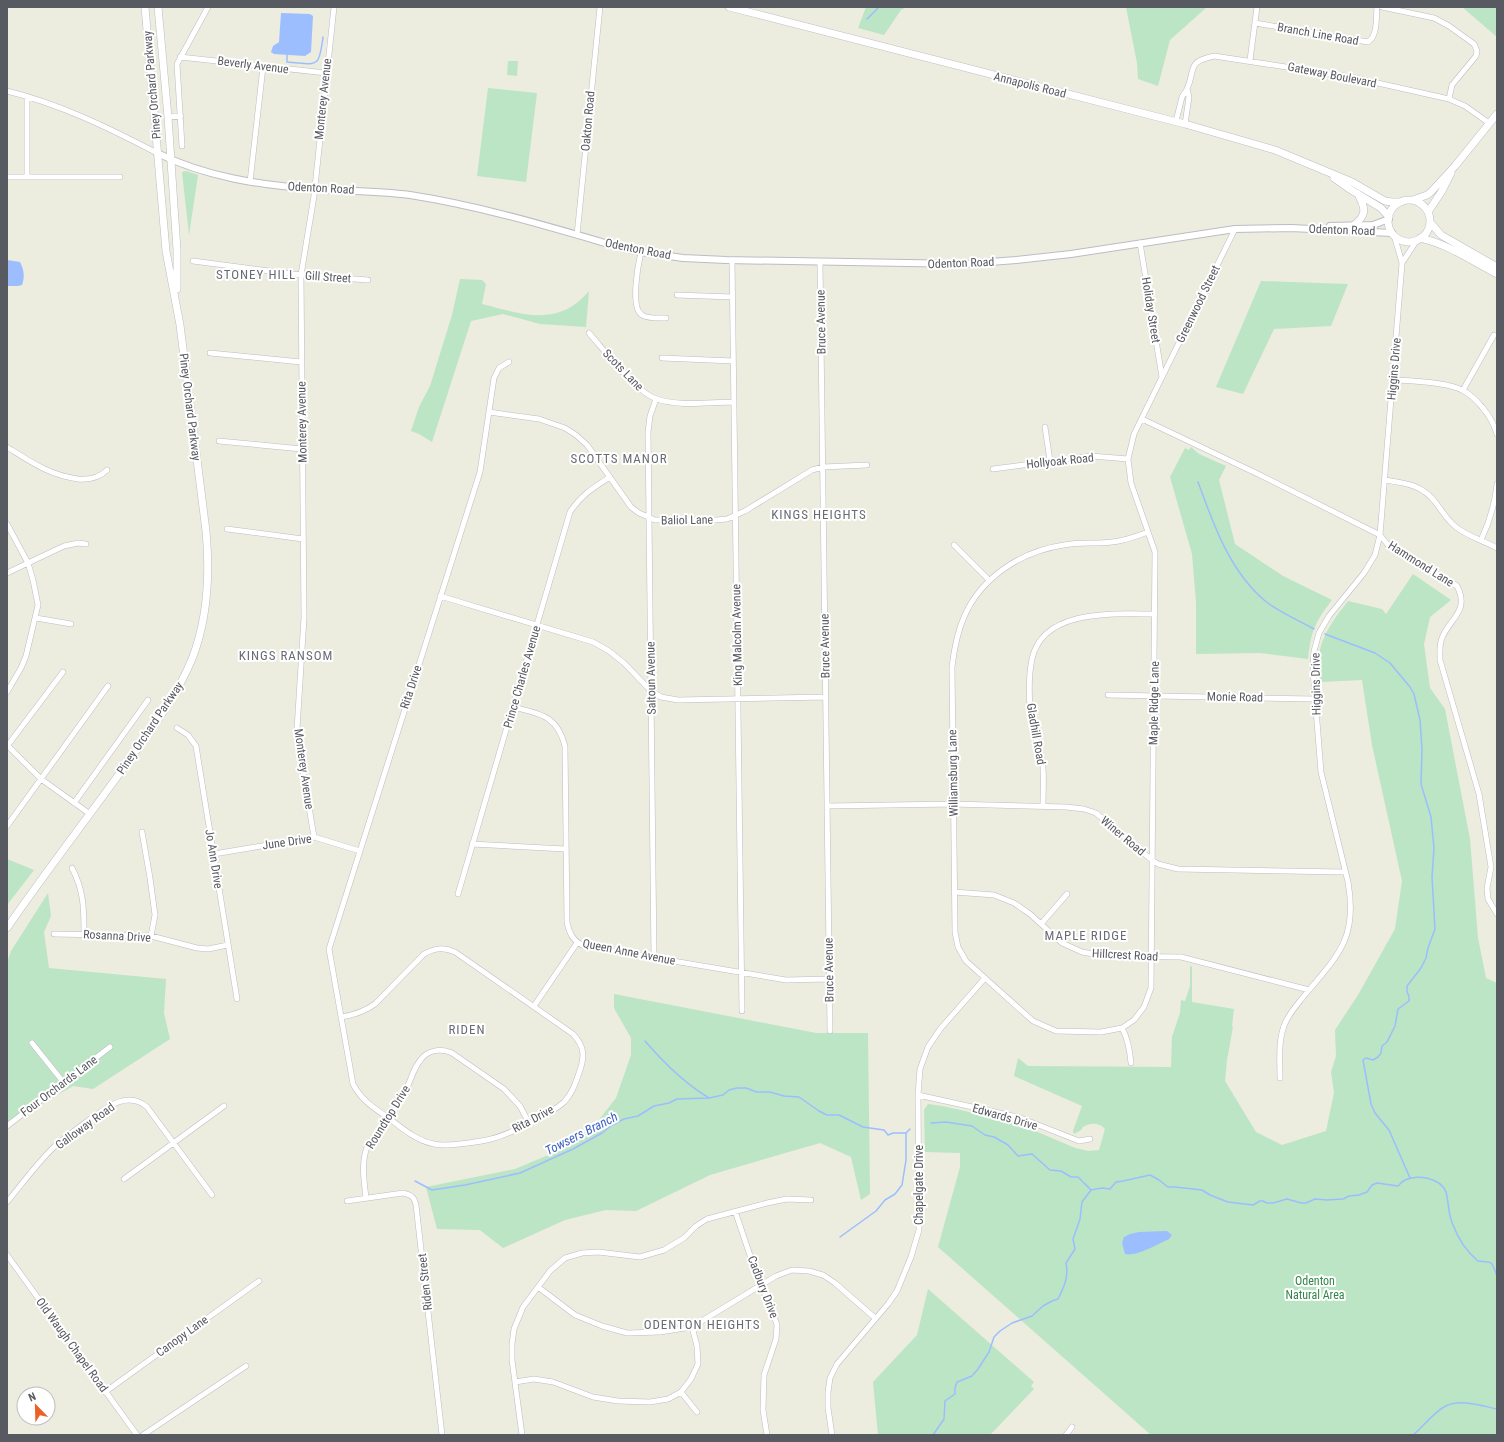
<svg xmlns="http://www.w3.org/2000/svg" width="1504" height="1442" font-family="'Roboto Condensed',sans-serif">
  <rect width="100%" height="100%" fill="#ececdf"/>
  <path fill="#bbe5c4" d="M 866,7 L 907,7 L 901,10 L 884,35 L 858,28 Z
    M 1126,7 L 1207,7 L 1170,40 L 1158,86 L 1138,79 L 1137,63 Z
    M 1462,7 L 1497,7 L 1497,37 Z
    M 508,61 L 518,61 L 517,76 L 507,75 Z
    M 488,88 L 537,93 L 526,182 L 477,176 Z
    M 186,171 L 198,175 L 189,235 L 182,172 Z
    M 460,279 L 482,280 L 486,284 L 482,304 C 522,314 558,328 589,291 L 586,327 L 540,324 L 503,314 L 471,321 L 432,442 L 419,434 L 411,431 L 419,407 L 430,386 L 452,315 Z
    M 1261,281 L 1348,284 L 1331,326 L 1274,329 L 1243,394 L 1216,387 Z
    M 1191,447 L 1199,454 L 1226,466 L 1219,480 L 1235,544 L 1283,576 L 1332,600 C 1315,622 1311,631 1308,659 L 1260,653 L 1196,654 L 1196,602 L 1192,554 L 1170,477 L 1185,448 L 1189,450 Z
    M 1413,574 L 1451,600 L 1430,617 L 1424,644 L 1430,688 L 1445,709 L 1470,839 L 1478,938 L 1486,978 L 1497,983 L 1497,1435 L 1151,1435 L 938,1247 L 960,1167 L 960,1153 L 925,1152 L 924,1110 L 928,1104 L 942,1106 L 1014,1122 L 1075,1148 L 1089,1151 L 1099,1150 L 1105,1129 C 1098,1122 1091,1123 1083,1127 L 1081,1130 L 1074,1134 L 1073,1131 L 1082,1106 L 1014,1076 L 1018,1058 L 1028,1066 L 1171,1067 L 1172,1037 L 1180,1013 L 1181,1000 L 1185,1001 L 1190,986 L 1190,965 L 1192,967 L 1192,1002 L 1234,1009 L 1232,1026 L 1233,1027 L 1227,1060 L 1225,1081 L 1256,1132 L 1282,1145 L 1326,1131 L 1334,1093 L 1331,1072 L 1336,1056 L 1335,1030 L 1358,995 L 1395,929 L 1402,881 L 1372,745 L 1362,680 L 1320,682 C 1320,674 1318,665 1319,657 C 1321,635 1335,618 1348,601 L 1382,609 L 1386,614 Z
    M 7,859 L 34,870 L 7,905 Z
    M 48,893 L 51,916 L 44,932 L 49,968 L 166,979 L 164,1013 L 170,1039 L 93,1089 L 73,1086 L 7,1124 L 7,963 L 11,951 Z
    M 614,994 L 816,1033 L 868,1033 L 870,1194 L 861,1200 L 851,1157 L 820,1143 L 710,1175 L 636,1211 L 606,1210 L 565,1220 L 503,1248 L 480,1230 L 437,1229 L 426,1187 L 515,1169 L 558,1151 L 594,1126 L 616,1098 L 631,1055 L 631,1038 L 614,1008 Z
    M 928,1289 L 1034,1382 L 1031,1386 L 1034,1389 L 990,1435 L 878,1435 L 873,1382 L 917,1335 Z"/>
  <path fill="#9cbeff" d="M 281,13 L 310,14 L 313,16 L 311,52 L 305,56 L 274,54 L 271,52 L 273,46 L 279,42 Z
    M 7,260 L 20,262 C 24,270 25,276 22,285 L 18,286 L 7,286 Z
    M 1167,1231 L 1172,1235 L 1169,1239 C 1158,1244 1136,1257 1125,1254 L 1122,1243 L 1124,1237 L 1130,1234 L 1139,1232 Z"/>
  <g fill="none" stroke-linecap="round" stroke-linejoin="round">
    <path stroke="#9cbeff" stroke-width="1.5" d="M 867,19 L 879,7
      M 287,55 L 287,62 C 317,64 319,70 323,37
      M 1198,482 C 1213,523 1229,570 1264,600 C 1275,610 1300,621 1314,629
      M 1325,634 L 1375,653 L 1390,663 L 1410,687 L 1414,694 L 1420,720 L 1422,749 L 1421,784 L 1431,817 L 1434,848 L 1432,877 L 1435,929 L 1428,948 L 1426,958 L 1421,968 L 1407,986 L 1407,992 L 1409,996 L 1409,1001 L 1398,1009 L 1395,1026 L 1387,1042 L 1382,1046 L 1381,1053 L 1378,1057 L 1373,1060 L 1366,1058 L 1363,1060 L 1371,1104 L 1375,1113 L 1389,1130 L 1410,1178
      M 645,1041 C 664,1063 684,1083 709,1098
      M 931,1123 L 946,1122 L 972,1126 L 985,1135 L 994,1137 L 1003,1142 L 1008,1145 L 1018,1156 L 1032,1154 L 1050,1170 L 1061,1171 L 1071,1177 L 1078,1177 L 1091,1190 L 1102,1188 L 1110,1189 L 1116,1182 L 1123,1181 L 1150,1175 L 1159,1180 L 1168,1187 L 1175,1187 L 1202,1190 L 1210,1195 L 1228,1202 L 1253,1205 L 1260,1201 L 1263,1201 L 1267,1203 L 1273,1203 L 1287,1199 L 1301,1203 L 1306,1203 L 1315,1199 L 1327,1200 L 1343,1199 L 1349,1196 L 1359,1195 L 1367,1192 L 1372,1185 L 1377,1183 L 1398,1186 C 1400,1184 1402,1181 1405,1180 C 1417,1174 1441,1178 1446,1192 C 1449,1203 1448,1215 1453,1225 C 1458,1238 1467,1252 1478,1261 C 1494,1262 1491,1261 1497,1276
      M 415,1181 L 432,1190 L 465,1185 L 520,1173 L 573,1149 L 602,1133 L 612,1125 L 624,1119 L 638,1116 L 654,1106 L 669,1103 L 677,1099 L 709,1098 L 723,1095 L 729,1090 L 737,1088 L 746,1088 L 757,1092 L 770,1092 L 784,1096 L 799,1097 L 819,1111 L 827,1115 L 839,1115 L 863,1127 L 884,1130 L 888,1135 L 893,1133 L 906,1133 L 910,1129
      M 840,1237 L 876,1211 L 885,1200 L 895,1194 L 902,1185 L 906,1160 L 906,1133
      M 933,1435 L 944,1419 L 945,1401 L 955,1394 L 955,1388 L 957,1382 L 972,1376 L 978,1369 L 989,1352 L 994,1337 L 1000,1331 L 1012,1323 L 1032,1316 L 1043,1306 L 1052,1301 L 1058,1299 C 1064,1287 1069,1277 1066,1263 L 1075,1249 L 1073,1239 L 1080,1219 L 1082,1202 L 1091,1190
      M 1413,1435 C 1424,1426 1432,1414 1444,1407 C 1459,1398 1482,1406 1497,1409"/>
    <defs>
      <path id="minor" d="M 1382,7 L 1434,18 L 1449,26 L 1474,44 L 1477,51 L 1476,56 L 1452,85 L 1449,99
        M 1255,23 L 1368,42 C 1378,36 1376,17 1377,7
        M 180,57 L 326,73
        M 1250,60 L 1257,7
        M 7,91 C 60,104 109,128 157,153
        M 27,97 L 27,177
        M 168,117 L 181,116
        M 1176,121 C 1178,113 1180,105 1182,97 C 1183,94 1186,92 1187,89 C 1196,69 1186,62 1214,56 L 1351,77 L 1449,99 L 1465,106 L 1489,123
        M 1185,124 L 1189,97 L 1187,89
        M 182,146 L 177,64 L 208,7
        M 7,177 L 120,177
        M 250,182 L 263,67
        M 577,235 L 600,7
        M 1140,243 L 1162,377
        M 641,252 C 638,265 630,308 642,315 C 648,319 658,318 666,318
        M 732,260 L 742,1011
        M 193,261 L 301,275 L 368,280
        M 820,262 L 830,1031
        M 1402,263 L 1417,240
        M 677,295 L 732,297
        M 589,333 C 605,351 635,392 657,399 C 681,407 709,402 734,402
        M 210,353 L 301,362
        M 662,358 L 733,361
        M 1394,380 C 1412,381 1449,382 1464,391 C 1471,395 1477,401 1482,407 C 1489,415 1494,424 1497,434
        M 1463,390 L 1494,335
        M 489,412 L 539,419 L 565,428 L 576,435 L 587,445 L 631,507 L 639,513 L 655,520 L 716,520 L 727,519 L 745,511 L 812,470 L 823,467 L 867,465
        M 1142,419 L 1260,475 L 1380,535 L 1388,545 L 1457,586 C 1470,611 1450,618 1442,638 C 1439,645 1440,653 1440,660 L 1479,794 L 1491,867 L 1487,888 L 1488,899 L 1497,914
        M 1045,427 L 1050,461
        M 219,441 L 302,449
        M 7,447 C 31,462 49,475 78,479 C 90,480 99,478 107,470
        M 993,469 L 1091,456 L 1128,459
        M 1385,480 C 1406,483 1423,485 1436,503 C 1443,512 1447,520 1456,527 C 1467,536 1484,541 1497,548
        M 7,524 L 28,563 L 33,580 L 38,605 L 26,656 L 21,668 L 7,692
        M 227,529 L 303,539
        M 1148,532 C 1136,536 1125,541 1112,542 C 1096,544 1080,542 1064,545 C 1022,551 981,577 964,617 C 957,633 954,650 952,667 L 955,932 L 958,947 L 966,961 L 1033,1021 L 1056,1031 L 1101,1032 L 1122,1028 L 1134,1020 L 1144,1007 L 1151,988 L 1155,552 L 1131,483 L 1128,459 L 1134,434 L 1235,229
        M 1481,540 C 1490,521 1495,504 1497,484
        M 954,545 L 989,580
        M 7,573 L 64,546 L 78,543 L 86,544
        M 440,596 L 593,642 L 609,651 L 624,663 L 651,691 L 661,697 L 678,700 L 826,697
        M 36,618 L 71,624
        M 1108,695 L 1315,699
        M 513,707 C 540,714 557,715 565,746 L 567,922 C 569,933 573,941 584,946 L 786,980 L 829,979
        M 177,728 L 188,735 L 196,746 L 237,999
        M 7,745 L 41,779 L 90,814
        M 8,745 L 63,672
        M 74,803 L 148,700
        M 827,806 L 953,804 L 1066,807 L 1084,809 L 1096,813 L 1152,860 L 1158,864 L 1178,869 L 1344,872
        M 1043,806 C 1043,793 1044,780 1043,767 C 1040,747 1031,728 1030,708 C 1029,694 1029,673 1032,659 C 1043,608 1115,614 1155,614
        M 7,826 L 108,686
        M 142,832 L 150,878 L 155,915 L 151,936
        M 314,837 L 299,746 L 297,729 L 304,618 L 301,275 L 314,196 L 334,7
        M 472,844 L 565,849
        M 214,854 L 314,837 L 360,851
        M 72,868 C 84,891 84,909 84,934
        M 954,892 L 994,895 L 1014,903 L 1030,914 L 1062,943 L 1082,952 L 1104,956 L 1181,957 L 1309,990
        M 458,894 L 570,512 C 581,495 593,488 610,477
        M 1041,924 L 1067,894
        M 54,934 L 151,936 L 197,948 L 208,949 L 228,945
        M 654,958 L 648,432 L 650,416 L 656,399
        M 534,1006 L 577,943
        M 341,1017 C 354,1015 364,1012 375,1004 L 424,954 C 435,948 443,947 455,952 L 573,1034 C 585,1047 585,1057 579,1073 C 575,1084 572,1094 564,1102 C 551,1114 508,1135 491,1139 C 478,1142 446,1147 434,1144 C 417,1141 403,1129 390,1119 C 374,1108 362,1101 353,1084 L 329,949 L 480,472 L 494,378 L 499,368 L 509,362
        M 1122,1028 C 1128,1039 1130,1051 1131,1063
        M 32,1043 L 64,1083
        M 1280,1078 C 1280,1061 1278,1042 1284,1026 C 1288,1014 1297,1005 1304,996 C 1338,955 1358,939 1348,882 L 1321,772 L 1313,671 L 1314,651 L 1319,633 L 1329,616 L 1364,573 L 1375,555 L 1380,535 L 1402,263 L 1394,235
        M 918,1095 L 1018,1117 L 1079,1141 L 1090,1139
        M 7,1126 L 110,1047
        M 124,1179 L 224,1106
        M 366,1198 C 364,1180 361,1164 367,1147 C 379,1130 394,1113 404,1094 C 411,1082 413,1066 424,1056 C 432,1049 443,1049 452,1053 L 504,1089 L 520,1106 L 529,1123
        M 347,1201 L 403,1193 C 412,1195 414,1197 416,1205 L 442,1435
        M 7,1202 C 23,1183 37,1163 55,1146 C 66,1137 78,1128 89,1120 C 106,1108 127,1090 147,1107 L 212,1195
        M 735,1211 L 757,1276 L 772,1310 L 777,1325 L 776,1339 L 764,1375 L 763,1410 L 767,1435
        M 7,1255 L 137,1435
        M 538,1287 L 575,1315 L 602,1326 L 627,1333 L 660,1332 L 692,1327 L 776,1276 L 792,1270 L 809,1271 L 823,1275 L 835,1283 L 875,1318
        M 515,1382 L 534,1379 L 553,1382 L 593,1397 L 618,1401 L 650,1402 L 668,1399 L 681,1392 L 691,1379 L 698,1364 L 697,1346 L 692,1327
        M 105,1392 L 259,1281
        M 681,1392 L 697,1412
        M 143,1435 L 246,1366
        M 522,1435 L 512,1360 L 512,1344 L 514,1329 L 523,1307 L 550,1271 L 565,1258 L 582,1253 L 598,1252 L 640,1257 L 664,1250 L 684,1238 L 696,1226 L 707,1219 L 767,1203 L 787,1199 L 811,1200
        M 832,1435 L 828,1408 L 828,1392 L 830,1378 L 837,1364 L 888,1304 L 897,1291 L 911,1257 L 919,1230 L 918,1095 L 920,1069 L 928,1047 L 941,1028 L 985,978
        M 1066,1435 L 1072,1427"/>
      <path id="tertiary" d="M 157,153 C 206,177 260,185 313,189 C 345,191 378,191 410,195 C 481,206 550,227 619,247 L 641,252 L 683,258 L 726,260 L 965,264 L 1016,260 L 1071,254 L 1235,229 L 1291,228 L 1392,233
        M 1330,226 L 1373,225 L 1389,219"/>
      <path id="secondary" d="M 158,7 L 168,117 L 177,250 L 177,289
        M 729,7 L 1185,124 L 1275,150 L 1352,182 L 1385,201 L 1392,202 L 1401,202
        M 1334,178 L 1348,188 L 1381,208 L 1389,217
        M 1413,200 L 1427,195 L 1431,192 L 1455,166 L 1497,114
        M1388 221a21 21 0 1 1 42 0a21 21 0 1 1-42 0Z
        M 1428,212 L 1442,191 L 1451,173
        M 1430,222 L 1441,235 L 1497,267
        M 1353,226 C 1367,215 1366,209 1358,194
        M 1420,238 C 1448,244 1472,261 1497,274
        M 7,928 C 45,873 86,820 125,766 C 149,732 176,698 192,659 C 208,618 210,574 206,531 L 180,325 L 166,251 L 145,7"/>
    </defs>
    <use href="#minor" stroke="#bcbdc4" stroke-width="6"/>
    <use href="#tertiary" stroke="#bcbdc4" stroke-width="8"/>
    <use href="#secondary" stroke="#bcbec6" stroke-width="8"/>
    <use href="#minor" stroke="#fff" stroke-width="5"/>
    <use href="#tertiary" stroke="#fff" stroke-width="6"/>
    <use href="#secondary" stroke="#fff" stroke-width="7"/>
  </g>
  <g text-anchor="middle" stroke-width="4" stroke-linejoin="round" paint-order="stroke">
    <g font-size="12" fill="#585a61" stroke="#fff">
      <text transform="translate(1318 34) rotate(10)" y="4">Branch Line Road</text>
      <text transform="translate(253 65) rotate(7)" y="4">Beverly Avenue</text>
      <text transform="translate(1332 75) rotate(11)" y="4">Gateway Boulevard</text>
      <text transform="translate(152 85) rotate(-95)" y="4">Piney Orchard Parkway</text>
      <text transform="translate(1030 85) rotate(14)" y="4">Annapolis Road</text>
      <text transform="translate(323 99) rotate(-84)" y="4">Monterey Avenue</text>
      <text transform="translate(588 121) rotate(-85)" y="4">Oakton Road</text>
      <text transform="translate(321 188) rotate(3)" y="4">Odenton Road</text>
      <text transform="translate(1342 230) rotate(2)" y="4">Odenton Road</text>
      <text transform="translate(638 249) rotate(11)" y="4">Odenton Road</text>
      <text transform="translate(961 263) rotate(-2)" y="4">Odenton Road</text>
      <text transform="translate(328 277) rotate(4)" y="4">Gill Street</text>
      <text transform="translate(1198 304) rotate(-64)" y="4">Greenwood Street</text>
      <text transform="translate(1151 310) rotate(81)" y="4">Holiday Street</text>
      <text transform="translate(821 322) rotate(-91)" y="4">Bruce Avenue</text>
      <text transform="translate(1394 369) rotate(-85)" y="4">Higgins Drive</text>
      <text transform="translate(623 370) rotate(46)" y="4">Scots Lane</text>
      <text transform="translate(190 407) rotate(83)" y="4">Piney Orchard Parkway</text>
      <text transform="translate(302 422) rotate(-91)" y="4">Monterey Avenue</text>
      <text transform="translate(1060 461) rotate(-6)" y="4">Hollyoak Road</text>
      <text transform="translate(687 520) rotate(-1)" y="4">Baliol Lane</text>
      <text transform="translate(1421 564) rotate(32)" y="4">Hammond Lane</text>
      <text transform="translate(737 635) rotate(-91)" y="4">King Malcolm Avenue</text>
      <text transform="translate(825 646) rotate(-91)" y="4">Bruce Avenue</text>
      <text transform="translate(522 677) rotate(-74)" y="4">Prince Charles Avenue</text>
      <text transform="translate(651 678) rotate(-91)" y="4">Saltoun Avenue</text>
      <text transform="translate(1316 684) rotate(-91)" y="4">Higgins Drive</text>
      <text transform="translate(411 687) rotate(-72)" y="4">Rita Drive</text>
      <text transform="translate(1235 697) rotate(1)" y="4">Monie Road</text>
      <text transform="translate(1154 703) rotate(-89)" y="4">Maple Ridge Lane</text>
      <text transform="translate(150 728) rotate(-56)" y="4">Piney Orchard Parkway</text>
      <text transform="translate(1036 734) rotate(80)" y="4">Gladhill Road</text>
      <text transform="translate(304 769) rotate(82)" y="4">Monterey Avenue</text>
      <text transform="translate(953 773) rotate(-91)" y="4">Williamsburg Lane</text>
      <text transform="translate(1123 836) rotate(40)" y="4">Winer Road</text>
      <text transform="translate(287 842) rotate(-8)" y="4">June Drive</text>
      <text transform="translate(214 859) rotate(81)" y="4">Jo Ann Drive</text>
      <text transform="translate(117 936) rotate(3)" y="4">Rosanna Drive</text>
      <text transform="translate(629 952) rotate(11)" y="4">Queen Anne Avenue</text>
      <text transform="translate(1125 955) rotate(3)" y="4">Hillcrest Road</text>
      <text transform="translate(829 970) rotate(-91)" y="4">Bruce Avenue</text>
      <text transform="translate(59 1086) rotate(-37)" y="4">Four Orchards Lane</text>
      <text transform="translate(388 1117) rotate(-58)" y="4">Roundtop Drive</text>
      <text transform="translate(1005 1117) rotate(16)" y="4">Edwards Drive</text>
      <text transform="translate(533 1119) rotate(-28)" y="4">Rita Drive</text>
      <text transform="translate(85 1126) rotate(-36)" y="4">Galloway Road</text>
      <text transform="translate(919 1185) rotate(-90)" y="4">Chapelgate Drive</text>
      <text transform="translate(425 1282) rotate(-96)" y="4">Riden Street</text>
      <text transform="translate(763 1287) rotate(69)" y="4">Cadbury Drive</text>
      <text transform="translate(182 1336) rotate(-36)" y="4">Canopy Lane</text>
      <text transform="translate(72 1345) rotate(54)" y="4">Old Waugh Chapel Road</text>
    </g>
    <g font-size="12" fill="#338549" stroke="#fff">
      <text x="1315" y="1285">Odenton<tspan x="1315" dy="14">Natural Area</tspan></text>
    </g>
    <g font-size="13" letter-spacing="1" fill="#696c73" stroke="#fff">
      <text x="256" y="279">STONEY HILL</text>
      <text x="619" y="463">SCOTTS MANOR</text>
      <text x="819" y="519">KINGS HEIGHTS</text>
      <text x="286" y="660">KINGS RANSOM</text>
      <text x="1086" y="940">MAPLE RIDGE</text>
      <text x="467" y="1034">RIDEN</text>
      <text x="702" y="1329">ODENTON HEIGHTS</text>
    </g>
    <g font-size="13" font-style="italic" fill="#3e61c4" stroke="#fff">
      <text transform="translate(581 1133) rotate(-27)" y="5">Towsers Branch</text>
    </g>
  </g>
  <rect width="1504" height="1442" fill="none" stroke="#585a61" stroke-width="16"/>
  <g transform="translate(36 1406) rotate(337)"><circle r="19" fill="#ffffff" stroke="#bcbdc0"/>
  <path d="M0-3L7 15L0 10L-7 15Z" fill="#ec6126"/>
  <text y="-6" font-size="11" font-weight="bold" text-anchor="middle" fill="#585a61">N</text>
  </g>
</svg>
